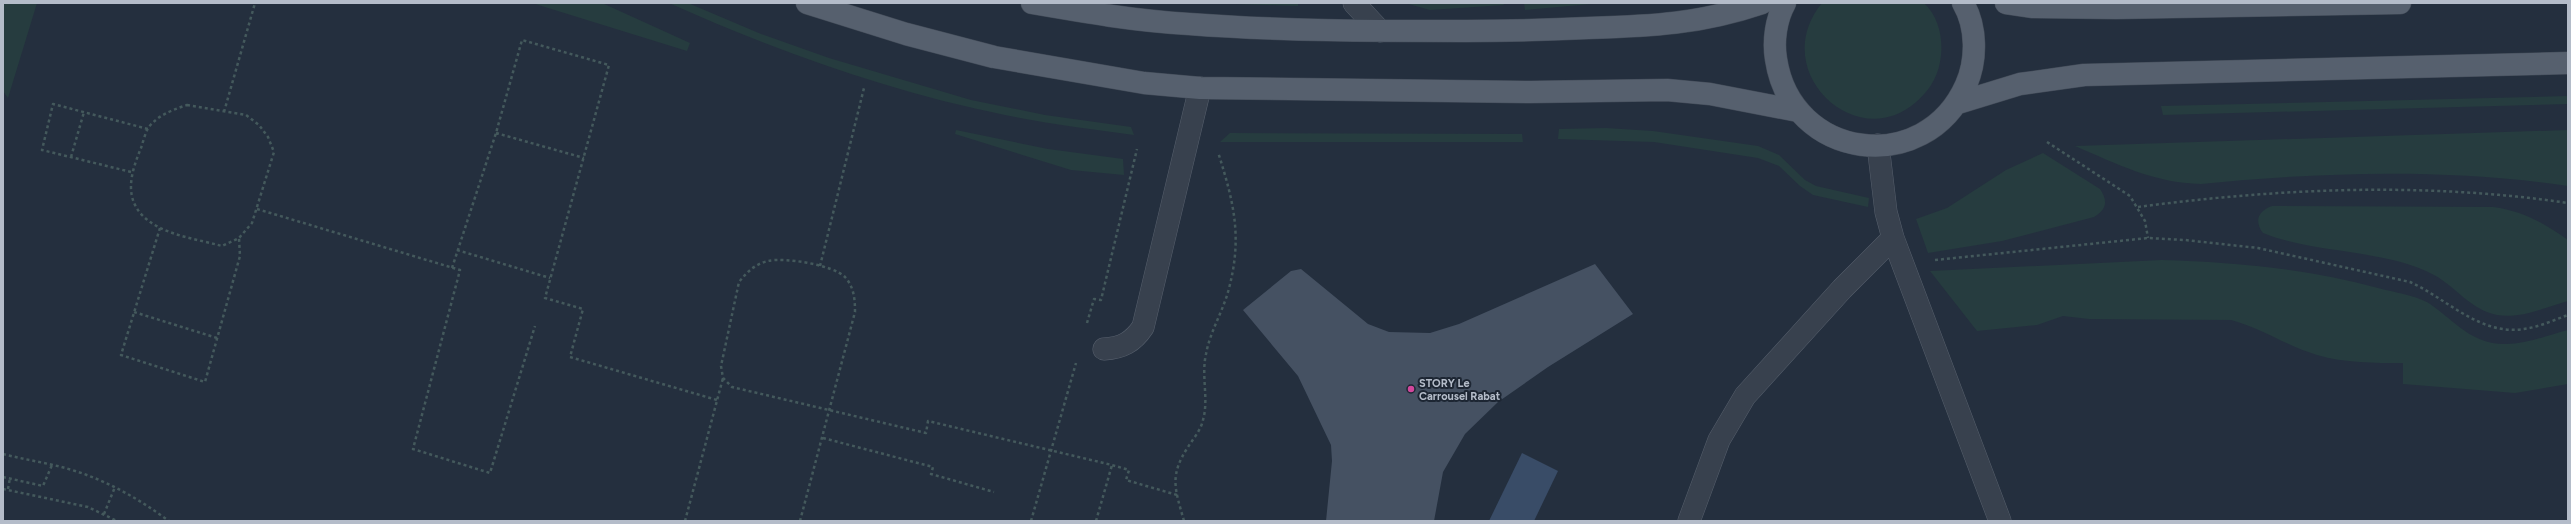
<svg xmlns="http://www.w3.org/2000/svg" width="2571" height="524" font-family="Figtree,sans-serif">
  <rect width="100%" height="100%" fill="#242f3e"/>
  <path fill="#263c3f" d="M 3,3 L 37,3 L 8,98 L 3,91 Z
    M 532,3 L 602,3 L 690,43 L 687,51 Z
    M 669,3 L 688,3 L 761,34 L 829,58 L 971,100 L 1045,115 L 1131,127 L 1134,135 C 1091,129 1048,124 1005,115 C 890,92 776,51 669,3 Z
    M 1208,3 L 1298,3 L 1298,6 Z
    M 1405,3 L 1503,3 L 1504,5 L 1430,10 Z
    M 1524,3 L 1602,3 L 1525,10 Z
    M 1822,3 L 1924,3 C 1940,18 1944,42 1940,62 C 1937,79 1928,92 1915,103 C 1855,154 1767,70 1822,3 Z
    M 2568,96 L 2568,104 L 2163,115 L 2161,106 Z
    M 1606,128 L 1653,131 L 1758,146 L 1779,155 L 1805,180 L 1816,186 L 1869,198 L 1868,207 L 1813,195 L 1800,186 L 1779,166 L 1758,158 L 1654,142 L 1558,139 L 1559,129 Z
    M 956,130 L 1048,149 L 1123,159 L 1124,175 L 1071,170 L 955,134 Z
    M 2568,130 L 2568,186 C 2447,168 2322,172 2201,184 C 2154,183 2117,164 2075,146 Z
    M 1230,133 L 1522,134 L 1523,142 L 1220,142 Z
    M 2043,153 L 2100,189 C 2108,201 2107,209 2094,217 L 2002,241 L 1928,253 L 1916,219 L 1947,208 L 2006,170 Z
    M 2272,206 L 2493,207 C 2523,211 2544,223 2568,240 L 2568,301 C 2546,307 2521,319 2497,315 C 2471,310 2456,287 2434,275 C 2386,249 2314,254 2263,233 C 2254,221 2258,211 2272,206 Z
    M 2162,260 C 2234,262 2308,269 2378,288 C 2392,292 2419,296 2430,304 C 2455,321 2472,345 2506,344 C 2527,344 2548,335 2568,330 L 2568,384 L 2515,393 L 2403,384 L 2403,363 C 2374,363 2345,363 2317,355 C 2287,346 2261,328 2231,320 L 2089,319 L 2063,316 L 2037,325 L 1977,331 L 1930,271 Z"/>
  <path fill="#394c67" d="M 1522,453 L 1558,471 L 1534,521 L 1489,521 Z"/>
  <path fill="#455162" d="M 1595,264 L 1633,314 L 1548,367 L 1498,402 L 1465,434 L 1443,472 L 1434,521 L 1326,521 L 1332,461 L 1331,445 L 1298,376 L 1243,310 L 1291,271 L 1301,269 L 1368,324 L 1389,332 L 1430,333 L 1459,324 Z"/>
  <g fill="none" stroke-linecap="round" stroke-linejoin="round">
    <defs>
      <path id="minor" d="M 1354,3 L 1380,31
        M 1878,145 L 1886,212 L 1893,238 L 2000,521
        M 1104,349 C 1122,348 1133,342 1143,327 L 1200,88
        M 1689,521 L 1719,440 L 1745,396 L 1842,289 L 1893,238"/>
      <path id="major" d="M 807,3 L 906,34 L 994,57 L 1144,83 L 1200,88 L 1531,92 L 1667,90 L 1710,94 L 1798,111
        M 1032,3 C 1084,12 1136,21 1189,24 C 1281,31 1374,31 1466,31 C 1506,31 1547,30 1588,28 C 1652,26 1700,24 1762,3
        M 1785,3 C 1776,19 1773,41 1776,59 C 1791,160 1925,178 1966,85 C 1977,60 1977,27 1963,3
        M 2006,3 L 2033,7 L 2116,8 L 2400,3
        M 1958,103 L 2020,84 L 2084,75 L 2568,63"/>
    </defs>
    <use href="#minor" stroke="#565f6c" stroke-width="23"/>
    <use href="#major" stroke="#414a57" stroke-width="23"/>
    <path stroke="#44595c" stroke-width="2.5" stroke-dasharray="3 3" stroke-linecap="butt" d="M 187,105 L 246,115 L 259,125 L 268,137 L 274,152 L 252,223 L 239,238 L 222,246 C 197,239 162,235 143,216 C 123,196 132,170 141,148 C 143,142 145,134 148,128 C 158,115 172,110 187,105 Z
      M 224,112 L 255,3
      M 496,133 L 584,158
      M 2047,142 L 2130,196 L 2145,221 L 2148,238
      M 71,157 L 84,112
      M 131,172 L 42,150 L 53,104 L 148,129
      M 2138,207 C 2281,188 2426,182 2568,203
      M 257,209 L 460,270 L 413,449 L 490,473 L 535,326
      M 160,228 L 121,355 L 205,382 L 240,256 L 239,238
      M 457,250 L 550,278
      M 1935,260 L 2148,238 L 2185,240 L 2258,248 L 2410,282 C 2446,298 2480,336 2524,329 C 2539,327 2554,320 2568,315
      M 820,266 L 864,88
      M 452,268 L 496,133 L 522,40 L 609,65 L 545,298 L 583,309 L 570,357 L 717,400
      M 134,312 L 217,338
      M 1087,323 L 1094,299 L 1101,300 L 1137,149
      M 823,438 L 933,467 L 931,474 L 994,492
      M 3,454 C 26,460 49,463 72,470 C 108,481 139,499 169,521
      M 3,477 L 43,486 L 52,465
      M 3,489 L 88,507 L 117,521
      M 8,489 L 10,478
      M 104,514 L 115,487
      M 685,521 L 723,378
      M 800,521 L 855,312 C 855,299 854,287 845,277 C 833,265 785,257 768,261 C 755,264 747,272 739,282 L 721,366 L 723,378 L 732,387 L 926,433 L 928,421 L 1112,465 L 1129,470 L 1126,480 L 1177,495
      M 1031,521 L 1076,363
      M 1096,521 L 1112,465
      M 1184,521 C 1175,489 1169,476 1188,447 C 1193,439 1201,430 1203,420 C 1209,399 1201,376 1206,354 C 1210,332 1222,313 1228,292 C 1243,238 1234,203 1218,152"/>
    <use href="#minor" stroke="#38414e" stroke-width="22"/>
    <use href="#major" stroke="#56606e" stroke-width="22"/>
  </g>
  <circle fill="#d1479c" stroke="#1d2633" stroke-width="1.5" cx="1411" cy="389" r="4"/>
  <g text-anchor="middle" stroke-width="4" stroke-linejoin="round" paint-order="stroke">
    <g font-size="11" font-weight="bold" fill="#b4bcc9" stroke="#1d2633" text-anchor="start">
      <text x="1419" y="387">STORY Le<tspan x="1419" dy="13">Carrousel Rabat</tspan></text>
    </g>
  </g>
  <rect width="2571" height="524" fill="none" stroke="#b4bcc9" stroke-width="8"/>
</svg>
